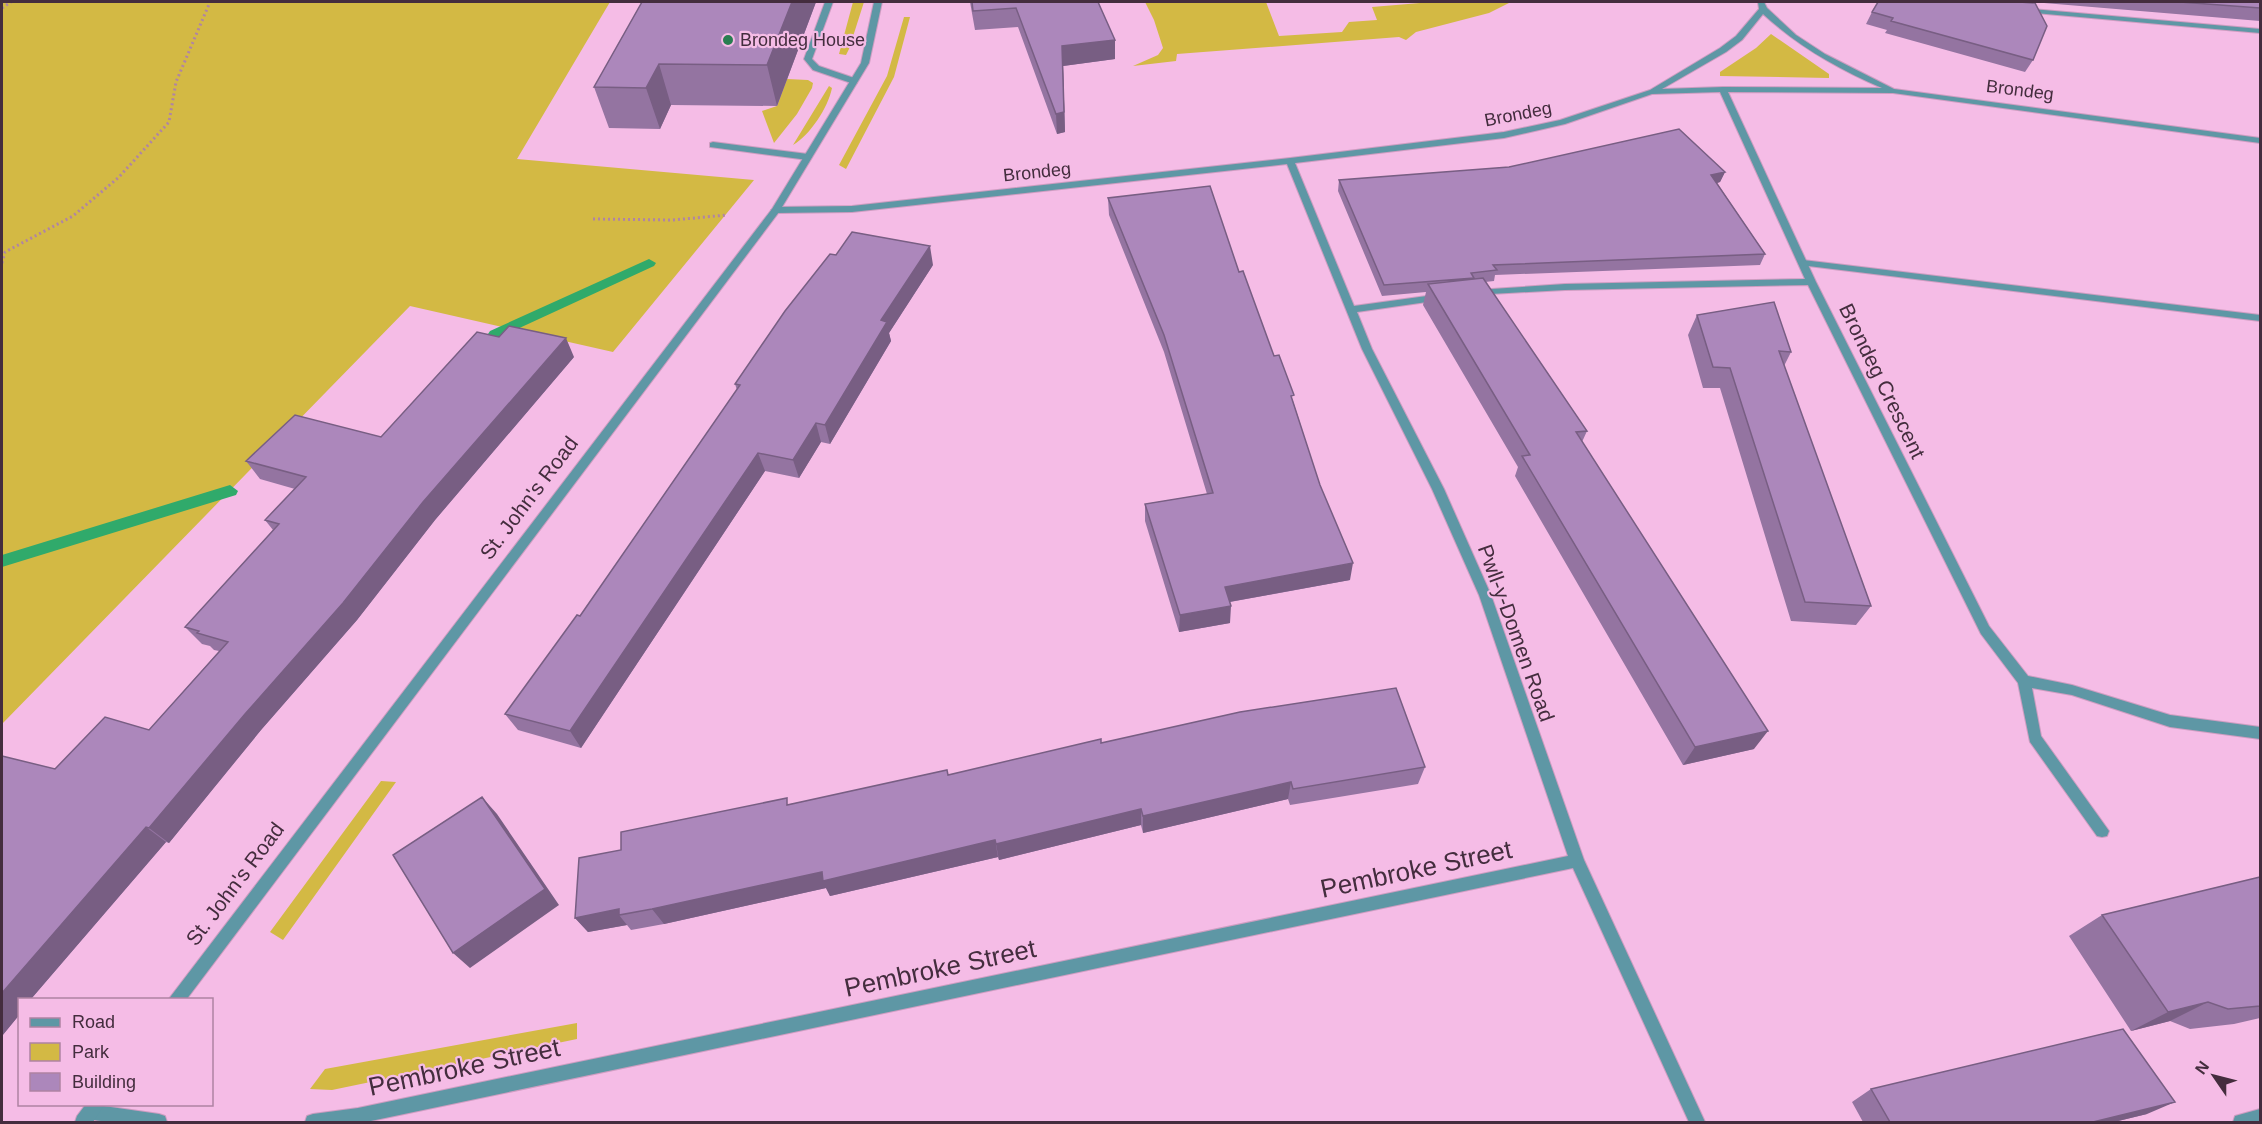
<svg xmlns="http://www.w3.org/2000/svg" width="2262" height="1124" font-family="Arial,sans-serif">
  <rect width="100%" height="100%" fill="#f5bce6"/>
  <path fill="#d3b944" d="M 2,2 L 610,2 L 517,159 L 754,180 L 613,352 L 410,306 L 2,724 Z
    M 853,2 L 864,2 L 849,49 L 846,55 L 839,54 Z
    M 1145,2 L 1266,2 L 1279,36 L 1342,32 L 1349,22 L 1377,20 L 1372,7 L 1432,2 L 1511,2 L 1489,13 L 1416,32 L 1406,40 L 1399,37 L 1177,54 L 1176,61 L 1133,66 L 1158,55 L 1163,48 L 1154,20 Z
    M 904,17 L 910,17 L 894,77 L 846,169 L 839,165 L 887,76 Z
    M 1771,34 L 1829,74 L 1829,78 L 1720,76 L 1720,72 L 1756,48 Z
    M 787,79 L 808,80 L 813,83 L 812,88 L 797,114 L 774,143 L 762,111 L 777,106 Z
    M 829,86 L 832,88 C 828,108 810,135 793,145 Z
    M 381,781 L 396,782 L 283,940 L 270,932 Z
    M 577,1023 L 577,1039 L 332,1090 L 310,1089 L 325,1069 Z"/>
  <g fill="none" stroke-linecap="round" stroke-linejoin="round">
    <path fill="#30aa6b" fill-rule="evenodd" d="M 649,259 L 656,263 L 654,266 L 500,337 L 490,337 L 488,334 L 490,331 Z
      M 230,485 L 238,491 L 236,495 L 2,567 L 2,555 Z"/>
    <defs>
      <path id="service" d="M 825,2 L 833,2 L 812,59 L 819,66 L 857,79 L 857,83 L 851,83 L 813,70 L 804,59 Z
        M 2020,8 L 2260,29 L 2260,33 L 2023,12 L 2019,10 Z
        M 713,142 L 808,154 L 812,157 L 808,160 L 710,147 L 710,143 Z
        M 1803,260 L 2260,315 L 2260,321 L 1800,265 L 1798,263 Z
        M 2260,1109 L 2260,1122 L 2233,1122 L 2235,1116 Z"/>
      <path id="minor" d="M 1758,2 L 1764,2 L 1767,8 L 1796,35 L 1825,54 L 1894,89 L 2260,138 L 2260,143 L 1893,93 L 1728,92 L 1816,282 L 1989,626 L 2028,676 L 2072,685 L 2170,715 L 2260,727 L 2260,739 L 2170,727 L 2072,695 L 2032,688 L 2041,736 L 2109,831 L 2107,836 L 2102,837 L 2097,836 L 2030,742 L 2018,683 L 1981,634 L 1808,285 L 1565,290 L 1473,295 L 1471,293 L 1476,290 L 1565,284 L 1805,279 L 1720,92 L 1652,94 L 1565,124 L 1504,138 L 1295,163 L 1354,306 L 1441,294 L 1446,297 L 1441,300 L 1357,312 L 1372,349 L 1444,489 L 1491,595 L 1584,860 L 1705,1122 L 1689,1122 L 1573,868 L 366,1122 L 305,1122 L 307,1116 L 313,1114 L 358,1108 L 1568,856 L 1479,595 L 1432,489 L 1362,349 L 1287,164 L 852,212 L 776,213 L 771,210 L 776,207 L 852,206 L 1290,158 L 1504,132 L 1560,120 L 1650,90 L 1720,48 L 1736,36 L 1759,9 ZM 1763,14 C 1799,47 1838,69 1882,88 L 1723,87 L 1662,89 L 1726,52 L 1742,40 Z
        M 90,1104 L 159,1114 L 165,1116 L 167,1122 C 146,1124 106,1124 86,1118 L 84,1112 L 86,1106 Z"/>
      <path id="tertiary" d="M 874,2 L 882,2 L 869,63 L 779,212 L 186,1000 L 168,1000 L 772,209 L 861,63 Z
        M 86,1104 L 105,1104 L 93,1122 L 75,1122 L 77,1116 Z"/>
    </defs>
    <use href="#service" stroke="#ce9dc1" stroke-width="2"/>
    <use href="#minor" stroke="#ce9dc1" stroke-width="2"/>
    <use href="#tertiary" stroke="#ce9dc1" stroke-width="2"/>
    <path stroke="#b084a5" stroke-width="3" stroke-dasharray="2 3" stroke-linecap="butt" d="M 2,8 L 11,2
      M 593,219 L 673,220 L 727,215
      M 2,263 L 5,252 L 73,216 L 119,177 L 169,122 L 176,82 L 210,2"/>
    <use href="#service" fill="#5e97a5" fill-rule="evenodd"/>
    <use href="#minor" fill="#5e97a5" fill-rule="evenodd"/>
    <use href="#tertiary" fill="#5e97a5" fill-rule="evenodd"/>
  </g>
  <path fill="#9474a1" d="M 642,2 L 816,2 L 777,106 L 671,105 L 660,129 L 609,128 L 594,87 Z
    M 970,2 L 1098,2 L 1115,59 L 1063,66 L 1065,132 L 1057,134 L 1018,27 L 975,30 Z
    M 1878,2 L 2026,2 L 2033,60 L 2025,72 L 1885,33 L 1887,30 L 1866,24 L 1872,12 Z
    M 2031,2 L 2260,2 L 2260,21 Z
    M 1725,172 L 1720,182 L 1717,183 L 1765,254 L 1760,265 L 1495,275 L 1494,281 L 1485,282 L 1587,431 L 1582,442 L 1754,749 L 1683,765 L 1515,476 L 1518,467 L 1423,305 L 1426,292 L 1382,296 L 1338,191 L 1339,180 Z
    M 1108,198 L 1239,272 L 1293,401 L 1350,580 L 1230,602 L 1230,623 L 1179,632 L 1145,521 L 1145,504 L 1207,494 L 1164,352 L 1109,215 Z
    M 933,265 L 889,333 L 891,341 L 830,444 L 821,442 L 799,478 L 765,471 L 581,748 L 518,730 L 505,714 L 580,616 L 737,390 L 735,384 Z
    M 1697,315 L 1791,352 L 1784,366 L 1871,606 L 1856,625 L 1791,621 L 1720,388 L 1703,388 L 1688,335 Z
    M 574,357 L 435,520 L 357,620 L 261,730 L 169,843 L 166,842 L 31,999 L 20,999 L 20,1014 L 2,1036 L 55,769 L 149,730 L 219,651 L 214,650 L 210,646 L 202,644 L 185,627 L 273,530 L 265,520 L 295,489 L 260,479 L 246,461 L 381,437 Z
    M 1101,743 L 1425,767 L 1418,784 L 1290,805 L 1288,799 L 1143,833 L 1141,825 L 999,860 L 998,857 L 830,896 L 826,888 L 664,924 L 631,930 L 627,925 L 588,932 L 575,918 L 621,850 L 790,804 L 948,775 Z
    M 2260,877 L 2260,1018 L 2234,1024 L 2190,1029 L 2170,1021 L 2131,1031 L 2069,936 L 2102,915 Z
    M 1871,1089 L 2147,1114 L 2114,1122 L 1863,1122 L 1852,1102 Z"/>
  <path fill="#785e83" d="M 792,2 L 816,2 L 777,106 L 767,65 Z
    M 1115,40 L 1115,59 L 1063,66 L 1065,132 L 1057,134 L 1056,114 L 1062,46 Z
    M 659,64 L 671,105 L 660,129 L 646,88 Z
    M 1725,172 L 1720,182 L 1707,186 L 1711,175 Z
    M 930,246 L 933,265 L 889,333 L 891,341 L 830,444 L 825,425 L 881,320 Z
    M 566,338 L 574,357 L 435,520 L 357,620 L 261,730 L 169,843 L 149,828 L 423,502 Z
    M 816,423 L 821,442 L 799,478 L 793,460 Z
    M 758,453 L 765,471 L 581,748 L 570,731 Z
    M 1353,563 L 1350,580 L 1223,603 L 1225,587 Z
    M 1231,606 L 1230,623 L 1179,632 L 1180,615 Z
    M 1768,731 L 1754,749 L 1683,765 L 1695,747 Z
    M 1291,782 L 1288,799 L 1143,833 L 1143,816 Z
    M 482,797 L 497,814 L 559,905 L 470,968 L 453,953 Z
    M 1141,809 L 1141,825 L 999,860 L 996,844 Z
    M 146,827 L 166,842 L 31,999 L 20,999 L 20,1014 L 2,1036 L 2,993 Z
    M 995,840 L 998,857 L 830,896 L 826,888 L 664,924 L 652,909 L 822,872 Z
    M 619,909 L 619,915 L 627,925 L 588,932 L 575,918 Z
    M 2208,1002 L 2170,1021 L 2131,1031 L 2168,1012 Z
    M 2175,1102 L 2147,1114 L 2114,1122 L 2093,1122 Z"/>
  <path fill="#ac87bb" stroke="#785e83" stroke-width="1.5" d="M 642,2 L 792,2 L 767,65 L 659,64 L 646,88 L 594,87 Z
    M 972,2 L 1098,2 L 1115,40 L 1062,46 L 1064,112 L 1056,114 L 1016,8 L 973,11 Z
    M 1878,2 L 2019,2 L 2035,3 L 2047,26 L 2033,60 L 1891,21 L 1893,18 L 1872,12 Z
    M 2180,2 L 2260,2 L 2260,8 Z
    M 1679,129 L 1725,172 L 1711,175 L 1765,254 L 1493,265 L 1497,270 L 1471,273 L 1474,278 L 1384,285 L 1339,180 L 1509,167 Z
    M 1210,186 L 1239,272 L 1243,271 L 1274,356 L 1279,355 L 1294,395 L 1291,396 L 1320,485 L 1353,563 L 1225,587 L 1231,606 L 1180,615 L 1145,504 L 1213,493 L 1164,335 L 1108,198 Z
    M 852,232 L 930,246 L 881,320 L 887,322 L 825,425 L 816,423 L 793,460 L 758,453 L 570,731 L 505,714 L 577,615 L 580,616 L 740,385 L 735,384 L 785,311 L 830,254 L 836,255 Z
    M 1483,278 L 1587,431 L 1576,432 L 1768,731 L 1695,747 L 1522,456 L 1530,455 L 1428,284 Z
    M 1774,302 L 1791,352 L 1779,351 L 1871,606 L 1805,602 L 1730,368 L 1713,367 L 1697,315 Z
    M 509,326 L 566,338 L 423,502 L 343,603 L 245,714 L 149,828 L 146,827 L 2,993 L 2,756 L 55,769 L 105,717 L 149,730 L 228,642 L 197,633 L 199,631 L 185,627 L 279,524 L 265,520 L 306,477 L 246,461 L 295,415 L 381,437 L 477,332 L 499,337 Z
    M 1396,688 L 1425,767 L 1293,789 L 1291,782 L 1143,816 L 1141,809 L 996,844 L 995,840 L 823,881 L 822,872 L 652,909 L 619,915 L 619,909 L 575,918 L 579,858 L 621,850 L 621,832 L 787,798 L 787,805 L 947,770 L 948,775 L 1101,739 L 1101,743 L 1240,712 Z
    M 482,797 L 545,889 L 453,953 L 393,855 Z
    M 2260,877 L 2260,1006 L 2228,1009 L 2208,1002 L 2168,1012 L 2102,915 Z
    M 2123,1029 L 2175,1102 L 2093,1122 L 1890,1122 L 1871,1089 Z"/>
  <circle fill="#297e51" stroke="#f5bce6" stroke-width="2" cx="728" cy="40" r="6"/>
  <g text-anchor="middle" stroke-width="4.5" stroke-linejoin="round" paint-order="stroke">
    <g font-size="18" fill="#442d3e" stroke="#f5bce6" text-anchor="start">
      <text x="740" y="46">Brondeg House</text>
    </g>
    <g font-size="18" fill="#442d3e" stroke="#f5bce6">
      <text transform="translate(2020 90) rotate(7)" y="6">Brondeg</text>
      <text transform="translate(1518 114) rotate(-11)" y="6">Brondeg</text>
      <text transform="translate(1037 172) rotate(-6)" y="6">Brondeg</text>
    </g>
    <g font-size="21" fill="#442d3e" stroke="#f5bce6">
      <text transform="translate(1882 381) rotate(64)" y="7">Brondeg Crescent</text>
      <text transform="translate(529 498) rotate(-53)" y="7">St. John's Road</text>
      <text transform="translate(1516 633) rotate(70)" y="7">Pwll-y-Domen Road</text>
      <text transform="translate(235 884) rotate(-53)" y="7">St. John's Road</text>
    </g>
    <g font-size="26" fill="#442d3e" stroke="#f5bce6">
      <text transform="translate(1416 869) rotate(-12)" y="9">Pembroke Street</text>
      <text transform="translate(940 968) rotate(-12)" y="9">Pembroke Street</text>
      <text transform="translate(464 1067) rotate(-12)" y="9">Pembroke Street</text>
    </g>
  </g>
  <rect width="2262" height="1124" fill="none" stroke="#442d3e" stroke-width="6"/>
  <rect x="18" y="998" width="195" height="108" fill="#f5bce6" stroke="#ae83a3" stroke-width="1.5"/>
  <rect x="30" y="1018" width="30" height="9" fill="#5e97a5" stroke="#ae83a3" stroke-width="1.5"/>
  <text x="72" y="1028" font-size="18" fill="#442d3e">Road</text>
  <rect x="30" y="1043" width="30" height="18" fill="#d3b944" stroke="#ae83a3" stroke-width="1.5"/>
  <text x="72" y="1058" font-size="18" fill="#442d3e">Park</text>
  <rect x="30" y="1073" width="30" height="18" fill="#ac87bb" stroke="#ae83a3" stroke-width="1.5"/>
  <text x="72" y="1088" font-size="18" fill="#442d3e">Building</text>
  <g transform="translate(2214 1076) rotate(305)" stroke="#f5bce6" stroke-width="4.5" paint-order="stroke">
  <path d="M0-4.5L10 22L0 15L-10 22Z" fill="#442d3e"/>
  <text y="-9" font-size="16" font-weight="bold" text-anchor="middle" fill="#442d3e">N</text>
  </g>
</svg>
